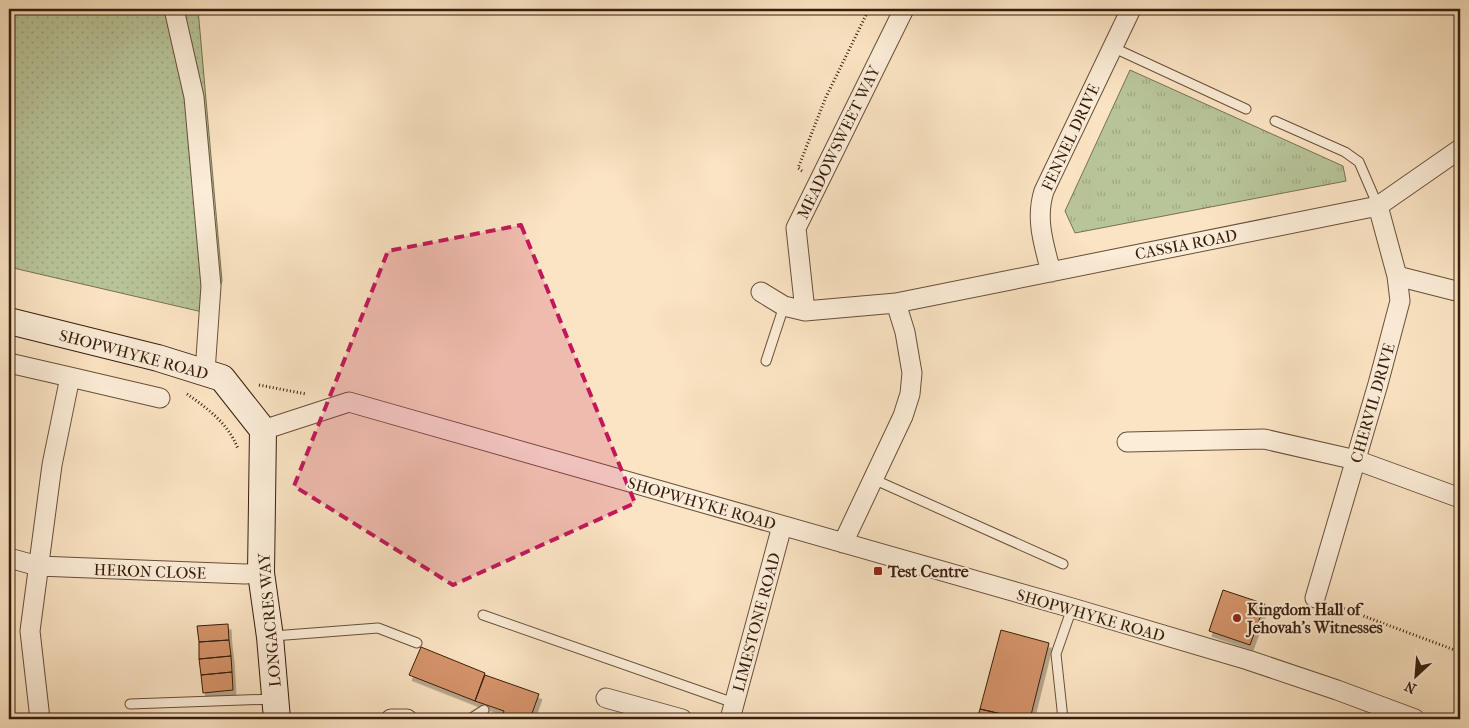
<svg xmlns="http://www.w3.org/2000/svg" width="1469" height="728" font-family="'IM FELL French Canon',serif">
  <defs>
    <pattern id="grass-dots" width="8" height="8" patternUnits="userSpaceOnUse" patternTransform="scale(1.25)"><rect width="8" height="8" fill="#b8c599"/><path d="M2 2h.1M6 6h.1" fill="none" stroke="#9fa983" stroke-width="1.8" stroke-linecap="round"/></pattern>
    <pattern id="park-tufts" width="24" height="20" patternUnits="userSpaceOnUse" patternTransform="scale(1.25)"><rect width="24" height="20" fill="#b8c599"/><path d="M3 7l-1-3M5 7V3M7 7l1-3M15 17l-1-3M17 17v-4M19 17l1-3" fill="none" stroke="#9fa983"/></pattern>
    <filter id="shadow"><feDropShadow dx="3" dy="5.5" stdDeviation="0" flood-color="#0004"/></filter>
  </defs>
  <rect width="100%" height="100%" fill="#fbe4c3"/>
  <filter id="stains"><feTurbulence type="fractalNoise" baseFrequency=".004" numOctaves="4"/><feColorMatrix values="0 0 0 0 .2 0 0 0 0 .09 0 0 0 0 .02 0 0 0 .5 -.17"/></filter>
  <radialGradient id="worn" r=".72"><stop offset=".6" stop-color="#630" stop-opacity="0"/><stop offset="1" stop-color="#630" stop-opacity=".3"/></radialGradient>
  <path fill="url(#grass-dots)" stroke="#787153" d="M 9,9 L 198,9 L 222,281 L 211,314 L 9,267 Z"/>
  <path fill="url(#park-tufts)" stroke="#787153" d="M 1130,70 L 1343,166 L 1346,181 L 1075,233 L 1065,211 Z"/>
  <path fill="#d6946b" stroke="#371d0d" filter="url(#shadow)" d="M 1223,590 L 1265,604 L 1250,645 L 1209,631 Z
    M 228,624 L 229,640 L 199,642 L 197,626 Z
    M 1001,630 L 1049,643 L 1030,719 L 1023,719 L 980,709 Z
    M 229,640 L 231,656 L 199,659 L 199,642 Z
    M 421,647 L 485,673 L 475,701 L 409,675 Z
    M 231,656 L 232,672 L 201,675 L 199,659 Z
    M 232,672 L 233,690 L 203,693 L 201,675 Z
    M 485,675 L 539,694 L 530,719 L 501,719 L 504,711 L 475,701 Z
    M 980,709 L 1023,719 L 977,719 Z"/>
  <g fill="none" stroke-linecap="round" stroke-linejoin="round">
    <defs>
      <path id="service" d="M 1112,47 L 1246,109
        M 1275,121 L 1345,152 L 1359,162 L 1378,206
        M 766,361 L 784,306
        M 873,479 L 1063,564
        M 483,615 L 734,703
        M 273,636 L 378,628 L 417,643
        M 130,704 L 273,699
        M 470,719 L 484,710
        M 1063,719 L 1056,654 L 1072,608"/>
      <path id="minor" d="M 174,9 L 194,97 L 211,286 L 205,372
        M 1051,272 C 1044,245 1035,219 1044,191 L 1131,9
        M 1397,276 L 1460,292
        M 761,292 L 784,306 L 805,311 L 896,303 L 1378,206 L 1460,149
        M 805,311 L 796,228 L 904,9
        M 9,363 L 70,377 L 52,465 L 30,631 L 40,719
        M 70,377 L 160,398
        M 263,430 L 349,402 L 1072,608 L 1248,660 L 1337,690 L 1415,719
        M 1127,442 L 1264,439 L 1356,460 L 1460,498
        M 843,543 L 903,416 L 910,394 L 912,373 L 905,332 L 896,303
        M 9,558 L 38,566 L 245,574 L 261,573
        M 1315,598 L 1378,384 L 1400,301 L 1397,276 L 1378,206
        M 606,698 L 682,719
        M 391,719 L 407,719
        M 730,719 L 782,526"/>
      <path id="secondary" d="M 9,321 L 158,358 L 222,378 L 263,430 L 261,573 L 270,637 L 277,719"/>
    </defs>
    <use href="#service" stroke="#684f3a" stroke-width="11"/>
    <use href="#minor" stroke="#684f3a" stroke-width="21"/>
    <use href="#secondary" stroke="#371d0d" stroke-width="28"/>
    <path stroke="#371d0d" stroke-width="3" stroke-dasharray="1 2.5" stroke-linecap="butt" d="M 802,171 L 798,168 L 826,97 L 869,9
      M 259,385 L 306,394
      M 187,394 C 207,408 229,424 238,449
      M 1334,605 L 1460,652"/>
    <use href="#service" stroke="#fcedd8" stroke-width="9"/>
    <use href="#minor" stroke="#fcedd8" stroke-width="19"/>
    <use href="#secondary" stroke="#fcedd8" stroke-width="26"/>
  </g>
  <path fill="#c2185b" fill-opacity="0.2" stroke="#c2185b" stroke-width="4" stroke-dasharray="10 6" stroke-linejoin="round" d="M 521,225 L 635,503 L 453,585 L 294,486 L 388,251 Z"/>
  <g fill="#8f2418" stroke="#fcedd8" stroke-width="2">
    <rect x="873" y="566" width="10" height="10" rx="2.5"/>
    <circle cx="1237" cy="618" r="5"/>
  </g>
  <g text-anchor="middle" stroke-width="4" stroke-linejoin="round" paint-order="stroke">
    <g font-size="16" fill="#371d0d" stroke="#fcedd8">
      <text transform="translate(1070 137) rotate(-65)" y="6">FENNEL DRIVE</text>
      <text transform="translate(838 142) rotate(-64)" y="6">MEADOWSWEET WAY</text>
      <text transform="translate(1186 244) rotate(-11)" y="6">CASSIA ROAD</text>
      <text transform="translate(134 354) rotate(15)" y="6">SHOPWHYKE ROAD</text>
      <text transform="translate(1372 403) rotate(-74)" y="6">CHERVIL DRIVE</text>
      <text transform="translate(702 503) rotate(16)" y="6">SHOPWHYKE ROAD</text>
      <text transform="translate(150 571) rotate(2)" y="6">HERON CLOSE</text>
      <text transform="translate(1091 615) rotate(16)" y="6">SHOPWHYKE ROAD</text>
      <text transform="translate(269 620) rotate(-95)" y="6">LONGACRES WAY</text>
      <text transform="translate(756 622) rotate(-75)" y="6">LIMESTONE ROAD</text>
    </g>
    <g font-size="16" font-weight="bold" fill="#371d0d" stroke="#fcedd8" text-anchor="start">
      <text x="888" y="577">Test Centre</text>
      <text x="1247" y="615">Kingdom Hall of<tspan x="1247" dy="18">Jehovah's Witnesses</tspan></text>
    </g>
  </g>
  <rect width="1469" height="728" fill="none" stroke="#fbe4c3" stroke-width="30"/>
  <rect x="10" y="10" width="1449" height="708" fill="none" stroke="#371d0d" stroke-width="2.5"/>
  <rect x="15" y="15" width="1439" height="698" fill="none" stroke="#371d0d"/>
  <g transform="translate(1416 676) rotate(206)" stroke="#fcedd8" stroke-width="4" paint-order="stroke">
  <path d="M0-4L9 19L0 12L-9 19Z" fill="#371d0d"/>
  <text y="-8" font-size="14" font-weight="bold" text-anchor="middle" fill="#371d0d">N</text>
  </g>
  <rect width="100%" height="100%" filter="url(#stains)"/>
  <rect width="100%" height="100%" fill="url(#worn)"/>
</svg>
